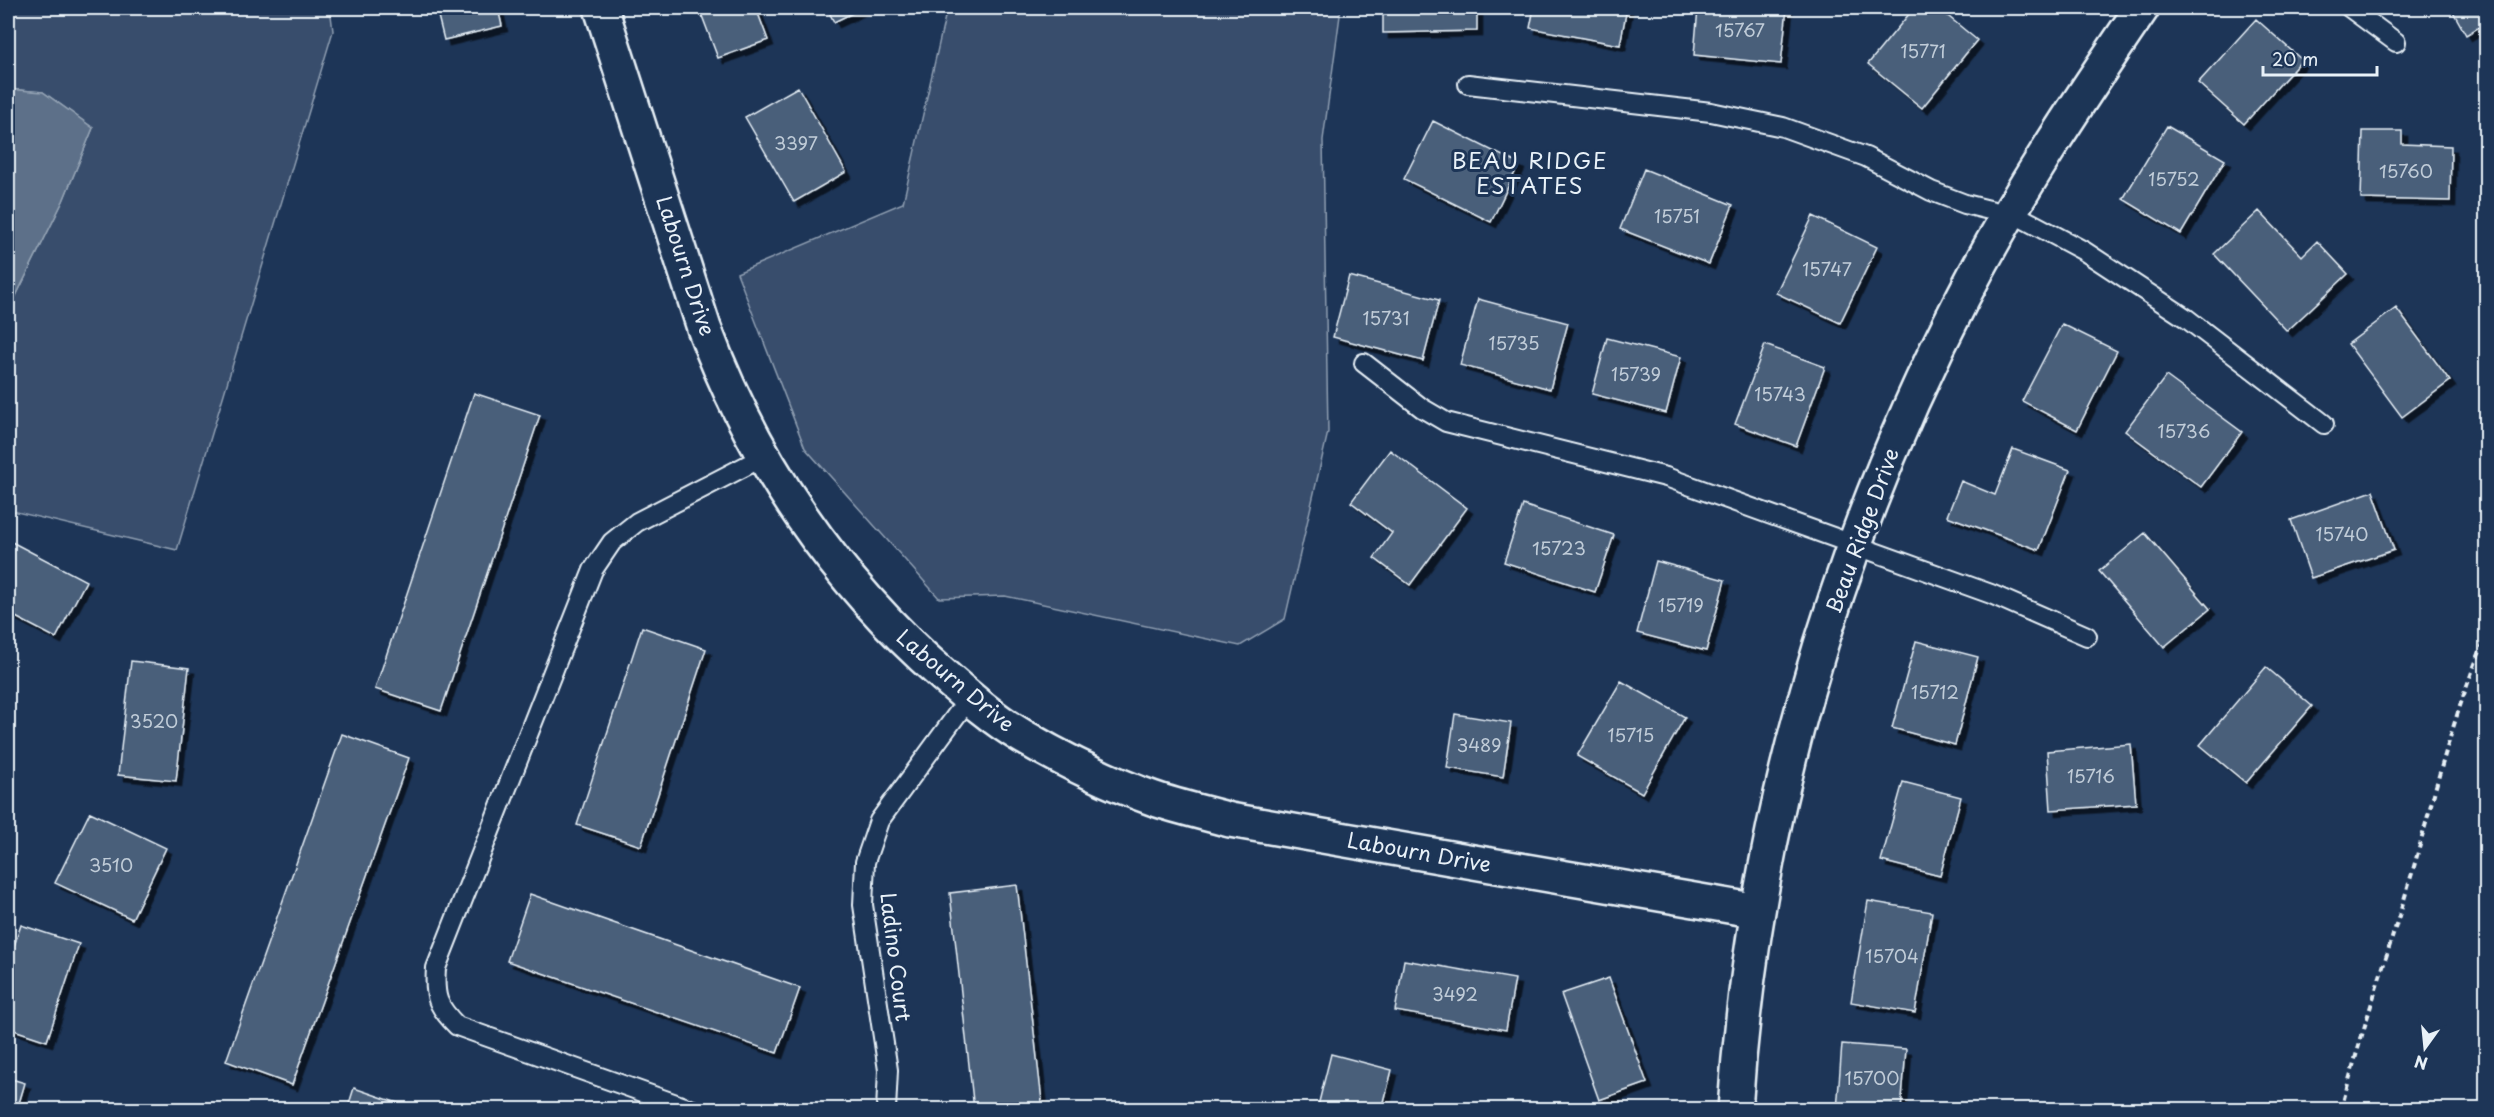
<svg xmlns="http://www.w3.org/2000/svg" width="2494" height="1117" font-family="'Playpen Sans',sans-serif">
  <defs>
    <filter id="shadow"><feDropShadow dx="5.5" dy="5.5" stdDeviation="0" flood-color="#0009"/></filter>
  </defs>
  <rect width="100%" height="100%" fill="#1d3557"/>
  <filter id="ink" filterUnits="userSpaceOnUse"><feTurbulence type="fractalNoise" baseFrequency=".0167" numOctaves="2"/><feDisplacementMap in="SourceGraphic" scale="12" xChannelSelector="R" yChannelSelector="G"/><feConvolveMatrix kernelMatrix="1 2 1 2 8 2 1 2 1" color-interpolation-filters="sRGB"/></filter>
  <g filter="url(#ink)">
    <path fill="#374d6c" stroke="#909fb2" stroke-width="1.5" d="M 8,8 L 330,8 L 333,31 L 177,550 L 8,510 L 8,312 L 63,201 L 93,128 L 43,92 L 8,89 Z
      M 947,8 L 1341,8 L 1323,140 L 1328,432 L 1285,619 L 1240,646 L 1005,596 L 939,598 L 805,448 L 737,273 L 903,203 Z"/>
    <path fill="#5d7089" stroke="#95a4b5" stroke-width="1.5" d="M 8,89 L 43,92 L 93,128 L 63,201 L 8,312 Z"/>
    <path fill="#495e7a" stroke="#e8f1f8" stroke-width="1.5" filter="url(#shadow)" d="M 436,8 L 498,8 L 502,26 L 444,40 Z
      M 699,8 L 756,8 L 768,40 L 718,58 Z
      M 827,8 L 863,8 L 834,22 Z
      M 1383,8 L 1477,8 L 1477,31 L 1383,33 Z
      M 1534,8 L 1627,8 L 1620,45 L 1530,28 Z
      M 1698,8 L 1787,8 L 1781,64 L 1694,55 Z
      M 1914,8 L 1938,8 L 1977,40 L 1922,108 L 1868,64 Z
      M 2451,8 L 2486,8 L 2486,23 L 2466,35 Z
      M 2256,19 L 2302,60 L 2244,124 L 2198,83 Z
      M 798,87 L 846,172 L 794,202 L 745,117 Z
      M 1433,121 L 1519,164 L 1491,222 L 1404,179 Z
      M 2167,126 L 2225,160 L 2181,234 L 2123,199 Z
      M 2363,131 L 2402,131 L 2402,144 L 2451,146 L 2450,201 L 2361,199 Z
      M 1644,169 L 1733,205 L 1709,264 L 1620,229 Z
      M 2259,211 L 2302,256 L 2317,241 L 2348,274 L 2287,331 L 2214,254 Z
      M 1813,216 L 1877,247 L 1840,323 L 1776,293 Z
      M 1349,276 L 1439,300 L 1423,361 L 1333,337 Z
      M 1478,299 L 1568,323 L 1550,389 L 1460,365 Z
      M 2396,308 L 2450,381 L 2402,417 L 2348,344 Z
      M 2062,324 L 2117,351 L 2077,430 L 2022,401 Z
      M 1607,338 L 1681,357 L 1666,413 L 1592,394 Z
      M 1765,345 L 1825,367 L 1796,446 L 1735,424 Z
      M 2166,376 L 2242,432 L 2201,487 L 2125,431 Z
      M 474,393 L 540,415 L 441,711 L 375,689 Z
      M 2013,449 L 2070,470 L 2039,550 L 1947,516 L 1961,481 L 1995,495 Z
      M 1390,450 L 1467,508 L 1410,585 L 1374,558 L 1392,533 L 1351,502 Z
      M 2373,491 L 2394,550 L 2311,578 L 2291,520 Z
      M 1523,505 L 1614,535 L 1595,592 L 1504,562 Z
      M 2145,533 L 2210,609 L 2164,647 L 2099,571 Z
      M 8,540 L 86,581 L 56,638 L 8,613 Z
      M 1656,561 L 1725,580 L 1706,651 L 1637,633 Z
      M 642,627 L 706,649 L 641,846 L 577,825 Z
      M 1916,641 L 1978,657 L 1955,745 L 1892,728 Z
      M 131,661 L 189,668 L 176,781 L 118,775 Z
      M 2266,667 L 2312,706 L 2246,783 L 2200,745 Z
      M 1621,681 L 1685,717 L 1642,793 L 1577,756 Z
      M 1455,714 L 1511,723 L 1503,777 L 1447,768 Z
      M 342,734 L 409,758 L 292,1085 L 226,1061 Z
      M 2131,744 L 2136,804 L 2051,810 L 2047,751 Z
      M 1903,782 L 1961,797 L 1940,876 L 1881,861 Z
      M 90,812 L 166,848 L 132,919 L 55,883 Z
      M 1017,885 L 1043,1110 L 974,1110 L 950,893 Z
      M 530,894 L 800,988 L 777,1053 L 507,961 Z
      M 1868,901 L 1932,912 L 1915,1013 L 1851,1002 Z
      M 21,925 L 79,944 L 47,1041 L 8,1028 L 8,964 Z
      M 1404,960 L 1515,979 L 1506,1030 L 1395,1011 Z
      M 1609,978 L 1647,1083 L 1599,1100 L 1561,994 Z
      M 1842,1044 L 1906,1049 L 1901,1110 L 1837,1110 Z
      M 1331,1054 L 1392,1070 L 1382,1110 L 1317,1110 Z
      M 8,1078 L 25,1083 L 17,1110 L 8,1110 Z
      M 354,1088 L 418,1110 L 347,1110 Z"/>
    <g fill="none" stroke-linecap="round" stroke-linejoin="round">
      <defs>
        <path id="lane" d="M 2350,8 L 2396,42
          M 1468,84 L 1711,112 L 1783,127 L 1866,157 L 1931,191 L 1965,204 L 2022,218 L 2084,251 L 2186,318 L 2324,424
          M 1364,363 L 1422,408 L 1446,422 L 1666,477 L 1991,594 L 2087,636
          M 693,1110 L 457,1026 C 437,1006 434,997 436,968 L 593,570 L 612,542 L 637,522 L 763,457
          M 886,1110 L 888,1070 L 863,905 L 865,862 L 879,821 L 969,698"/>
        <path id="street" d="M 601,8 L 704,328 C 754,462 835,581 943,675 C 967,696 993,719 1022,736 C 1063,760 1107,782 1152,798 C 1178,807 1205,813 1230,820 L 1758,911
          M 1735,1110 C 1753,828 1833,548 1963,297 C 2015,196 2078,102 2142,8"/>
      </defs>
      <use href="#lane" stroke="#e8f1f8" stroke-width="22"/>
      <use href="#street" stroke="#e8f1f8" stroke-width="38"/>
      <path stroke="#e8f1f8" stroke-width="4" stroke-dasharray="6 4.5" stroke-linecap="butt" d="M 2341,1110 C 2362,1029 2389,950 2413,870 C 2435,792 2454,711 2486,637"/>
      <use href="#lane" stroke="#1d3557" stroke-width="18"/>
      <use href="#street" stroke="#1d3557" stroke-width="33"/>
    </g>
  </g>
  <g text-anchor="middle" stroke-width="6" stroke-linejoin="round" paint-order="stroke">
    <g font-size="18" fill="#c0ccd8">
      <text x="1740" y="37">15767</text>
      <text x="1923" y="58">15771</text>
      <text x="796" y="150">3397</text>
      <text x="2406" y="178">15760</text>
      <text x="2174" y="186">15752</text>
      <text x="1677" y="223">15751</text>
      <text x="1827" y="276">15747</text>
      <text x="1386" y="325">15731</text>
      <text x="1514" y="350">15735</text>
      <text x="1636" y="381">15739</text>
      <text x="1780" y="401">15743</text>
      <text x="2184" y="438">15736</text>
      <text x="2342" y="541">15740</text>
      <text x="1559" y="555">15723</text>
      <text x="1681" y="612">15719</text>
      <text x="1935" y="699">15712</text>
      <text x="154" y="728">3520</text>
      <text x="1631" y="742">15715</text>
      <text x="1479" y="752">3489</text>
      <text x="2091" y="783">15716</text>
      <text x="111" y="872">3510</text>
      <text x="1892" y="963">15704</text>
      <text x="1455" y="1001">3492</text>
      <text x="1872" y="1085">15700</text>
    </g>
    <g font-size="21" fill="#e8f1f8" stroke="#1d3557">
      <text transform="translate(685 266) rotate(72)" y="7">Labourn Drive</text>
      <text transform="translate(1863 531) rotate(-70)" y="7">Beau Ridge Drive</text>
      <text transform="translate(955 681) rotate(40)" y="7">Labourn Drive</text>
      <text transform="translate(1419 853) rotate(10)" y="7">Labourn Drive</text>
      <text transform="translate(895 957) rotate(83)" y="7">Ladino Court</text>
    </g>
    <g font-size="22" letter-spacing="1.5" fill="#e8f1f8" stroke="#1d3557">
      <text x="1530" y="169">BEAU RIDGE<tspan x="1530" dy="25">ESTATES</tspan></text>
    </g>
  </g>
  <rect width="2494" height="1117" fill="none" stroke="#1d3557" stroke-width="30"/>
  <rect x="15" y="15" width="2464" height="1087" fill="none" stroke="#e8f1f8" stroke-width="2" filter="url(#ink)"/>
  <g transform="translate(2425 1048) rotate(195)" stroke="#1d3557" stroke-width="4.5" paint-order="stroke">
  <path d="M0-4.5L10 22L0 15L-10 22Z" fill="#e8f1f8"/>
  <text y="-9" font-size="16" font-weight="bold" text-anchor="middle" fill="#e8f1f8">N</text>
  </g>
  <path d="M2263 66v9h114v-9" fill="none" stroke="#e8f1f8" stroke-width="3"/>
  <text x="2272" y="66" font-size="18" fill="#e8f1f8" stroke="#1d3557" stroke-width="4.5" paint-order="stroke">20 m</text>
</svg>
